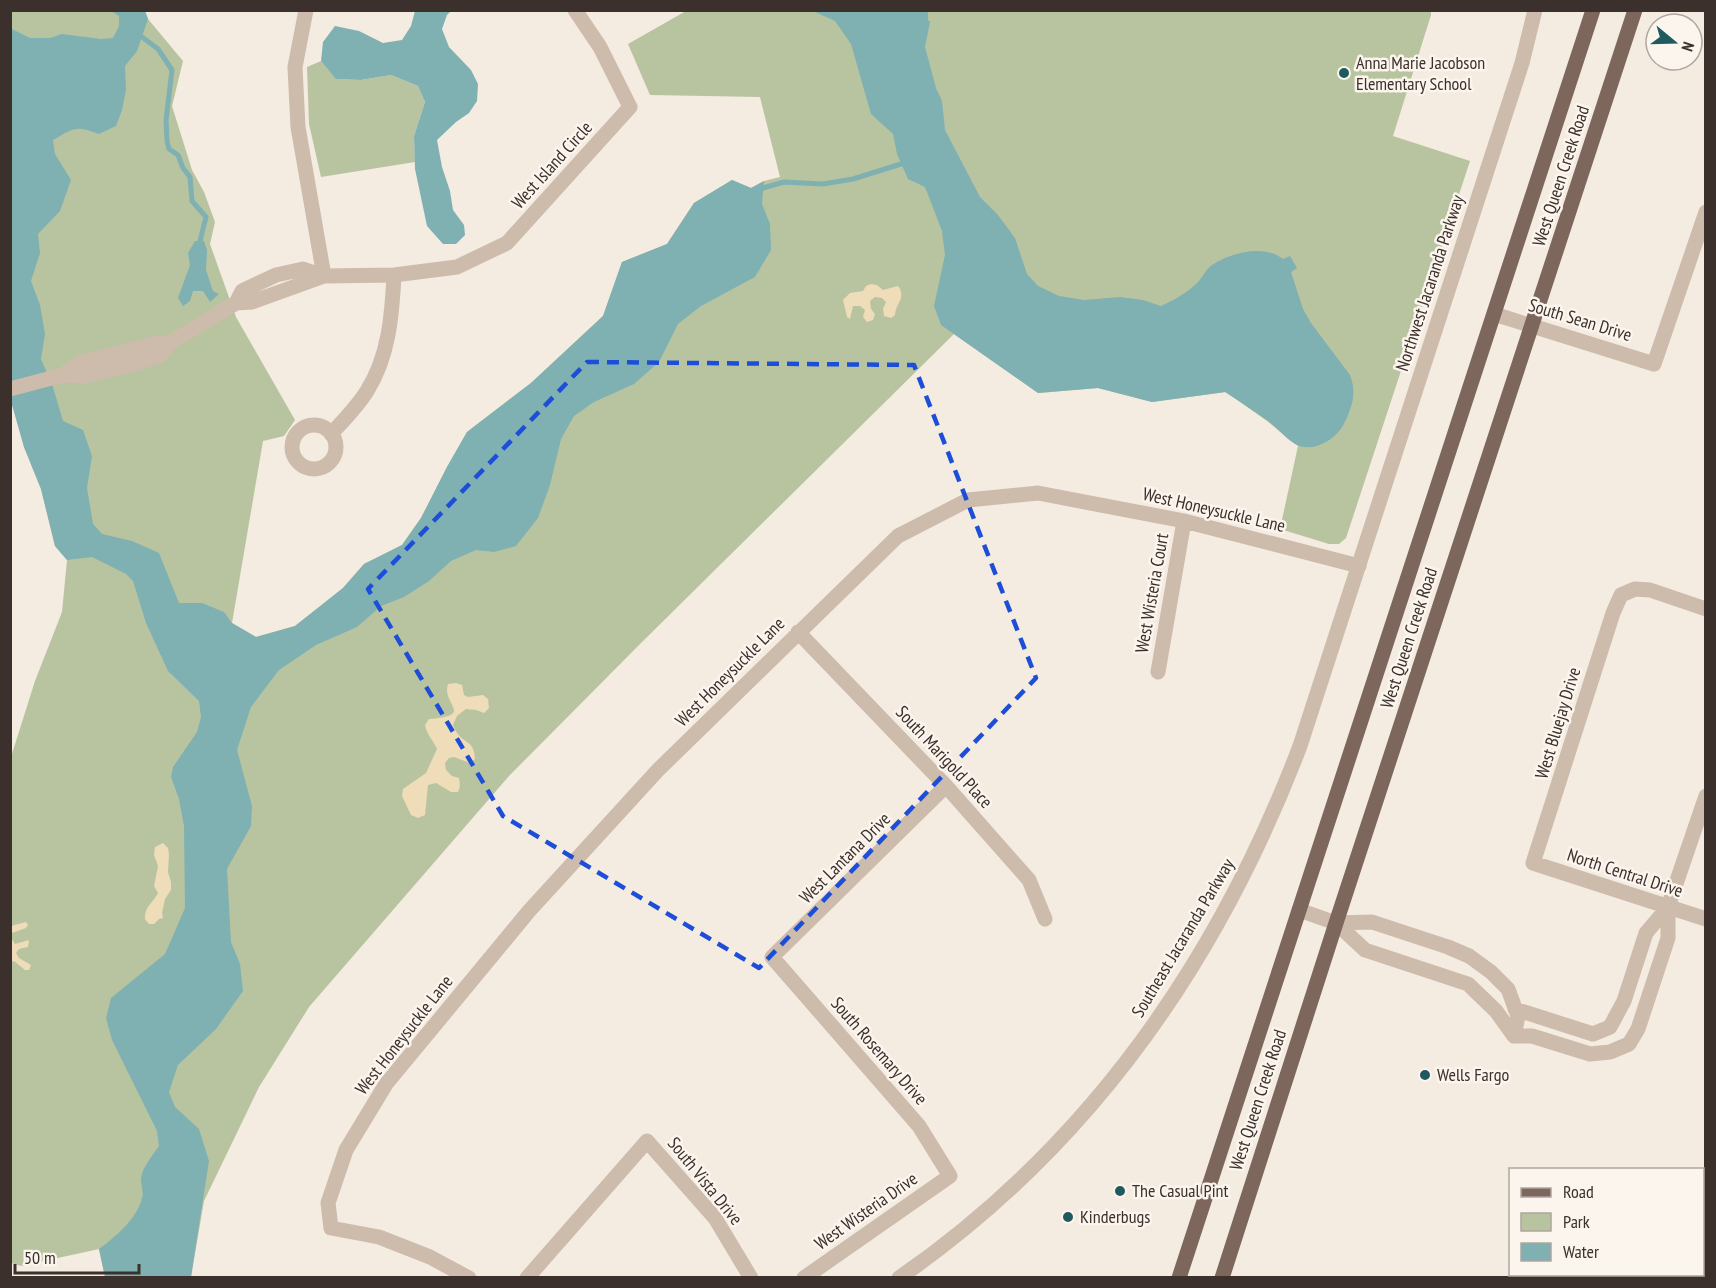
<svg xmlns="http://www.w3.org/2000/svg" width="1716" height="1288" font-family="'PT Sans Narrow',sans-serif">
  <rect width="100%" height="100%" fill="#f4ebe1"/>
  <path fill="#b8c4a0" d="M 11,11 L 145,11 L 148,19 L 183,61 L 172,106 L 192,170 L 204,192 L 215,222 L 210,244 L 236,317 L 295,420 L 284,436 L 263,441 L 232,623 L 256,637 L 295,626 L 343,588 L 364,564 L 402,545 L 421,518 L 447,467 L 467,432 L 531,383 L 603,316 L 622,262 L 667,244 L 694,203 L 732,180 L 751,188 L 764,181 L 780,177 L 760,97 L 650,95 L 628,44 L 686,11 L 1431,11 L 1431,15 L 1393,136 L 1470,161 L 1346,538 L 1339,544 L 1329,544 L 1280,529 L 1298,446 L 1267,421 L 1226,392 L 1152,402 L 1098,388 L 1038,393 L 954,334 L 639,645 L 509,776 L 309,1007 L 259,1087 L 204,1201 L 191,1277 L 105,1277 L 99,1249 L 21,1266 L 11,1263 L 10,760 L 35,681 L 62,612 L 67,560 L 55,546 L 41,489 L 24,447 L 11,398 Z
    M 321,61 L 337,79 L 361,80 L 391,75 L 418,86 L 425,102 L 414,136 L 415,162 L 321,177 L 309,124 L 307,67 Z"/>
  <path fill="#efdcb8" d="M 871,284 L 877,285 L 883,290 L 898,286 C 907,298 895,304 895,315 L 891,318 L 884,316 L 883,309 L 886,302 L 882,298 L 875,297 L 870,301 L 871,309 L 875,314 L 873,320 L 867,322 L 863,317 L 865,310 L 860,306 L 853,306 L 850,319 L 847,317 L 843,300 L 850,293 L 863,291 L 866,286 Z
    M 456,683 L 462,685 L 464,695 L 468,697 L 483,695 L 488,699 L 489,708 L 484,713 L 476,710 L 466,709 L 457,716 L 453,725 C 461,746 474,737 475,759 L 470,763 L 454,757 L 449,758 L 445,763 L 446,770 L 452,776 L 459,778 L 460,786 L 458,792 L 451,792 L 436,783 L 428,785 L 425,815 L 418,818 L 411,815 L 402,796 L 403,789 L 426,773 L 437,749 C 433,740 427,735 425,725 L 429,719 C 476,715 441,705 448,684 Z
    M 163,843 L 168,848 L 169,854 L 168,872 L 171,882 L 171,890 L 165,899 L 162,913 L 163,918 L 159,919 L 154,924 L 149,924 L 145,919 C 144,907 153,903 158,893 L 154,886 L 158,866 L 154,855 L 155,847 Z
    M 26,922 L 28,925 L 26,928 L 12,933 L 11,938 L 15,944 L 29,940 L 28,947 L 19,949 L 16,953 L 19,958 L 31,965 L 29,970 L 25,970 L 14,961 L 11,962 L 11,926 Z"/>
  <path fill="#7fb0b2" d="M 111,11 L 145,11 L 148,19 L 137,51 L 125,66 L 126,90 L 122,110 L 116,126 L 99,134 C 75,125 74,128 53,140 L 55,154 L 71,180 L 60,211 L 38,234 L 40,253 L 31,281 L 40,305 L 45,334 L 41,359 L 52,384 L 63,421 L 83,430 L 92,456 L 87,488 L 93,524 L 102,534 L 132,541 L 159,553 L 179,603 L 202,603 L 224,612 L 232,623 L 256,637 L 295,626 L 343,588 L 364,564 L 402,545 L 421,518 L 447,467 L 467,432 L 531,383 L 603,316 L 622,262 L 667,244 L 694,203 L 732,180 L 751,188 L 764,181 L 762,204 L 770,224 L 771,250 L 755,277 L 701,306 L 678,324 L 659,362 L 634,384 L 594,402 L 574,416 L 561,439 L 550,485 L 538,518 L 516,546 L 494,552 L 476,550 L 451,561 L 429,581 L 404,597 L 381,606 L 357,627 L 316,645 L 279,670 L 251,707 L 237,750 L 252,806 L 251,826 L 227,869 L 231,942 L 240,964 L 243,991 L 216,1029 L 178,1065 L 169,1092 L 175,1107 L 199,1129 L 209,1161 L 191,1277 L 105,1277 L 99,1249 C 115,1237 137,1219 142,1198 C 144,1192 141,1186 141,1179 C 142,1167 153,1155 159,1146 L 157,1131 L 112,1040 L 106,1018 L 111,998 L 165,954 L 185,908 L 184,826 L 179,799 L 171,777 L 173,767 L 197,732 L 201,717 L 199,701 L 168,671 L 146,623 L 133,581 L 126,574 L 92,557 L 67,560 L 55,546 L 41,489 L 24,447 L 10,398 L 10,28 L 30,38 L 50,38 L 62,34 L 101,39 L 113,38 L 119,26 L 119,16 Z
    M 415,11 L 451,11 L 447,15 L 442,29 L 449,47 L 471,70 L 478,84 L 477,101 L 469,113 L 456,122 L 437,140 L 442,167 L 450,191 L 453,210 L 464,225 L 465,235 L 456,244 L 443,244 L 427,226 L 415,169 L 414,136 L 425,102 L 418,86 L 391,75 L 361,80 L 336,79 L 321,61 L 323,42 L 335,26 L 359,31 L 383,43 L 402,40 L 411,26 Z
    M 813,11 L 928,11 L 928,20 L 930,22 L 925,47 L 936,88 L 942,101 L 945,130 L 980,197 L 998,215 L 1015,238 L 1027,274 L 1038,286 L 1059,296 L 1084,300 L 1120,297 L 1143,300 L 1161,306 C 1174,300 1187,293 1197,283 C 1202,278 1206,269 1212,265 C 1232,252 1264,244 1283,259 L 1290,256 L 1297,268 L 1291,272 L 1303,309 L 1311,323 L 1350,375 C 1357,393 1352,407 1344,424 C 1336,439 1314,453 1297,445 C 1287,440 1277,428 1268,421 C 1254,411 1240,402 1225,392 L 1152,402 L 1098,388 L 1038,393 L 941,325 L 934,306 L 945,255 L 942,231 L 925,187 L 908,179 L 897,154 L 893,134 L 871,114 L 851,44 L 835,21 Z
    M 195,241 L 204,241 L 207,250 L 206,270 L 213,291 L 219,294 L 210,302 L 203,291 L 193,291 L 190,301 L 183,306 L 178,298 L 190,265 L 188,253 Z"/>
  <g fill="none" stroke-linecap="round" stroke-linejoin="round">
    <path stroke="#7fb0b2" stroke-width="5" d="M 142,37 L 158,49 L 172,70 L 166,120 L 167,141 L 169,149 L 178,155 L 183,168 L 190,177 L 192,201 L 206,217 L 200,241
      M 763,188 L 784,182 L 823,184 L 853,179 L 901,164"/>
    <path stroke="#cdbbac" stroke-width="15" d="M 306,10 L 295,67 L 298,127 L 324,276
      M 236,303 L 252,302 L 324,276
      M 1494,314 L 1654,364 L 1706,212
      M 63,375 L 80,363 L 157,343 L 168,344
      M 10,389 L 63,375 L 85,376 L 138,363 L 161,355 L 168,344 L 236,303 L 242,291 L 276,275 L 303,269 L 324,276 L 394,275 L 457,267 L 507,243 L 630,107 L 600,47 L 575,10
      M292 447a22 22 0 1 1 44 0a22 22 0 1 1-44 0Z
      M 331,434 C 344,420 357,407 367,391 C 389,356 392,315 394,275
      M 1706,609 L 1650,590 L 1635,589 L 1621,595 L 1613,613 L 1533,863 L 1706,919
      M 798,632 L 946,786 L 1029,880 L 1045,919
      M 1158,672 L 1184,521
      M 1299,910 L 1336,923 L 1372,922 L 1448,947 L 1469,956 L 1491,972 L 1508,989 L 1518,1016 L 1514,1036
      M 1336,923 L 1365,950 L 1468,984 L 1496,1011 L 1514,1036
      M 1515,1009 L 1593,1034 L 1610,1027 L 1624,1001 L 1646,933 L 1668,907
      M 1514,1036 L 1532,1036 L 1590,1054 L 1610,1052 L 1629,1044 L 1638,1029 L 1668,938 L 1668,907 L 1706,796
      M 469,1278 L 430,1257 L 379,1237 L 331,1228 L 328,1203 L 346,1150 L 386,1084 L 529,911 L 658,770 L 898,536 L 968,500 L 1038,493 L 1184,521 L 1359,566
      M 527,1278 L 647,1141 L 715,1218 L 751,1278
      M 804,1278 L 950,1176 L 919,1126 L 772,957 L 946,786"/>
    <path stroke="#cdbbac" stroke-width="15" d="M 899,1278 C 1091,1145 1218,961 1300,746 L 1522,63 L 1535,10"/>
    <path stroke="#7d675c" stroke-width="15" d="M 1179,1278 L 1593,10
      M 1222,1278 L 1336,923 L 1635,10"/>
  </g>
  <path fill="none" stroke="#1d4ed8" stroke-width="4.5" stroke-dasharray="12 8" stroke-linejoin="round" d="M 587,362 L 914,365 L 1036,678 L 759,968 L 503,816 L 368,589 Z"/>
  <g fill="#1f5a5e" stroke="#fbf5ee" stroke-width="2">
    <circle cx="1344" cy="73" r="6"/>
    <circle cx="1425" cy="1075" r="6"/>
    <circle cx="1120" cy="1191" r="6"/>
    <circle cx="1068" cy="1217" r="6"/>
  </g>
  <g text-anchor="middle" stroke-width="5" stroke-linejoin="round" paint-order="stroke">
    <g font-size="18" fill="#3b302b" stroke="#fbf5ee" text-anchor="start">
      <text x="1356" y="69">Anna Marie Jacobson<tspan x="1356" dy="21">Elementary School</tspan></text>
      <text x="1437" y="1081">Wells Fargo</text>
      <text x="1132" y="1197">The Casual Pint</text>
      <text x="1080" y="1223">Kinderbugs</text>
    </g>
    <g font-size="18" fill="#3b302b" stroke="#fbf5ee">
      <text transform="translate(552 165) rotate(-48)" y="6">West Island Circle</text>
      <text transform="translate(1561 176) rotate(-72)" y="6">West Queen Creek Road</text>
      <text transform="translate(1430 283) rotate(-72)" y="6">Northwest Jacaranda Parkway</text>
      <text transform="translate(1580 320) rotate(17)" y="6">South Sean Drive</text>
      <text transform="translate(1214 510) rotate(13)" y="6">West Honeysuckle Lane</text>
      <text transform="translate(1152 593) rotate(-80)" y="6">West Wisteria Court</text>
      <text transform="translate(1409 638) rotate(-72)" y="6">West Queen Creek Road</text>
      <text transform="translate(730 672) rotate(-45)" y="6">West Honeysuckle Lane</text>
      <text transform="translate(1558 723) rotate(-73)" y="6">West Bluejay Drive</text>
      <text transform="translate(944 757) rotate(47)" y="6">South Marigold Place</text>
      <text transform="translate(845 858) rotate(-45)" y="6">West Lantana Drive</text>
      <text transform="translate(1625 873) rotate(18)" y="6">North Central Drive</text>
      <text transform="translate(1183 938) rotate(-59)" y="6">Southeast Jacaranda Parkway</text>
      <text transform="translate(404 1035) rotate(-52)" y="6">West Honeysuckle Lane</text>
      <text transform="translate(879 1051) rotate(49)" y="6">South Rosemary Drive</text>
      <text transform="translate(1258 1100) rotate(-72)" y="6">West Queen Creek Road</text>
      <text transform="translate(705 1181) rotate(51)" y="6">South Vista Drive</text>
      <text transform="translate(866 1211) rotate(-35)" y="6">West Wisteria Drive</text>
    </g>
  </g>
  <rect width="1716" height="1288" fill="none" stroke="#3b302b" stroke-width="24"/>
  <rect x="1509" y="1168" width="195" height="108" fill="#fbf5ee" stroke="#aea6a0" stroke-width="1.5"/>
  <rect x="1521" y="1188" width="30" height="9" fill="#7d675c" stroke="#aea6a0" stroke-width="1.5"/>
  <text x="1563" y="1198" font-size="18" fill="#3b302b">Road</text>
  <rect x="1521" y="1213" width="30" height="18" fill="#b8c4a0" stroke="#aea6a0" stroke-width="1.5"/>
  <text x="1563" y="1228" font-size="18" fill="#3b302b">Park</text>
  <rect x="1521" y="1243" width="30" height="18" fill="#7fb0b2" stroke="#aea6a0" stroke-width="1.5"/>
  <text x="1563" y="1258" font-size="18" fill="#3b302b">Water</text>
  <g transform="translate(1674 42) rotate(109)"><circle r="28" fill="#fbf5ee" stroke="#aea6a0" stroke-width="1.5"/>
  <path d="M0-4.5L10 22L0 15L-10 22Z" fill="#1f5a5e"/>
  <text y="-9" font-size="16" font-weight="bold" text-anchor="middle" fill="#3b302b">N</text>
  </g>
  <path d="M15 1264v9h124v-9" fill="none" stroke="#3b302b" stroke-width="3"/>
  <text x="24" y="1264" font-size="18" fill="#3b302b" stroke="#fbf5ee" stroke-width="4.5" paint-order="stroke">50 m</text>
</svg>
